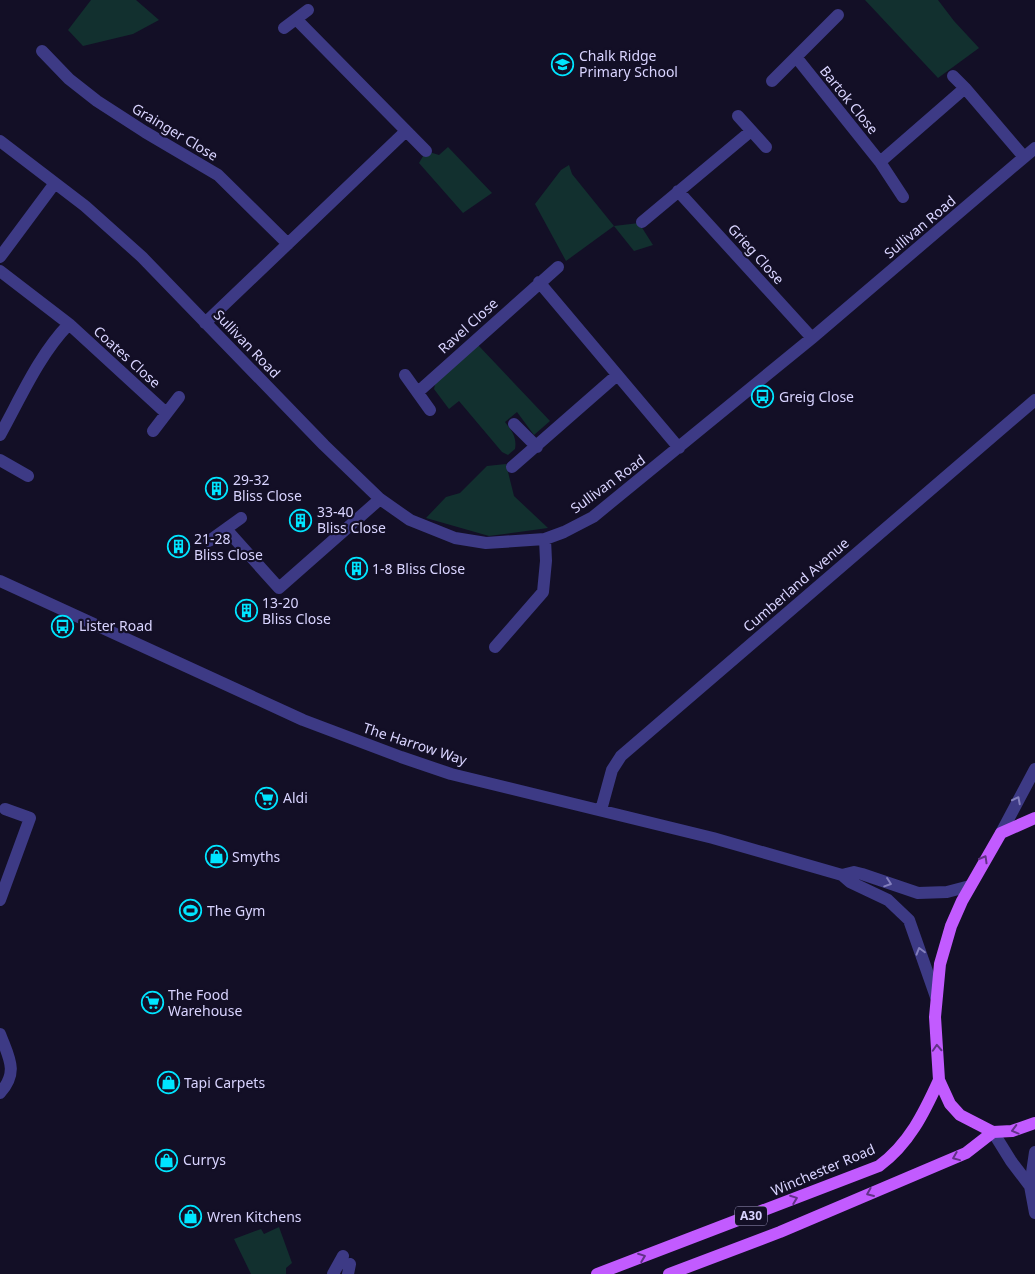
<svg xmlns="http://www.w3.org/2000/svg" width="1035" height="1274" font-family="'Noto Sans',sans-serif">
  <rect width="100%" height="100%" fill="#130f26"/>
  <path fill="#12302f" d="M 91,0 L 136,0 L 159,20 L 133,34 L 83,46 L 68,30 Z
    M 865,0 L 938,0 L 954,21 L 979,48 L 938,78 Z
    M 448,147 L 492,193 L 463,213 L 419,163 L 426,151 L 439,155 Z
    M 569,165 L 572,174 L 614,226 L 639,223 L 653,245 L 634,251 L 614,226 L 566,261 L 535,204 L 561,170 Z
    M 478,345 L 550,421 L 534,435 L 517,412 L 505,422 C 512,431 517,437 515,449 L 508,455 L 502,452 L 459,401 L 449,409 L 434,389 L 436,381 Z
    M 506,464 L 514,496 L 548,528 L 489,536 L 426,518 L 446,497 L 460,493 L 487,466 Z
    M 279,1227 L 292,1263 L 286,1268 L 286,1274 L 251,1274 L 234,1239 L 261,1229 L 264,1234 Z"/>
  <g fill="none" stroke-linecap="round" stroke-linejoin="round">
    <path stroke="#3d3a85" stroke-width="12" d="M 297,20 L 426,151
      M 284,28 L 308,10
      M 42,51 L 69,79 L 97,101 L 145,132 L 218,175 L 288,244
      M 796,57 L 880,162 L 965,88 L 1024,157
      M 953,76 L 965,88
      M 772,81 L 838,15
      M 738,116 L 766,147
      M 0,141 L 85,206 L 142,257 L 324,445 L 380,499 L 410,520 L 455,538 L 486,543 L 545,539 L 564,532 L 593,517 L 812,338 L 1035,148
      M 880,162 L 903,197
      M 678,191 L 812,338
      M 642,222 L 751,131
      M 0,257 L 55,183
      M 0,271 L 69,324 L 166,413
      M 539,282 L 679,448
      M 205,323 L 406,131
      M 405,375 L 430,410
      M 418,392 L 558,267
      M 514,424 L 537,447
      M 153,431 L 179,397
      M 0,435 C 21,397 39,355 69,324
      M 0,460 L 28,476
      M 512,467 L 616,376
      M 226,529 L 279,588 L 380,499
      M 209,541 L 241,518
      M 0,581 L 303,720 L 401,757 L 451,774 L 713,838 L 842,875 L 850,882 L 888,900 L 909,920 L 936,997
      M 495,647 L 543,592 L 546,561 L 545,539
      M 601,810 L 612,770 L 621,756 L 1035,400
      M 1001,833 L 1035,769
      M 842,875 L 854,872 L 862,874 L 918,893 L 947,892 L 970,886
      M 0,900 L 30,818 L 5,809
      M 0,1034 C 9,1058 19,1072 0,1093
      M 993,1132 L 1011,1161 L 1030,1186
      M 1035,1152 L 1030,1186 L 1035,1213
      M 333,1274 L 343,1256
      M 348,1274 L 350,1264"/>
    <path stroke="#c25bff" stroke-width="12" d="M 1035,818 L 1001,833 L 962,901 L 951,926 L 940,964 L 935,1017 L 939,1080 L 950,1104 L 960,1115 L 993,1132 L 1012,1131 L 1035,1123
      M 597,1274 L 879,1166 C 909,1144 924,1113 939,1080
      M 669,1274 L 780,1232 L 966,1153 L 993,1132"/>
  </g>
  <defs><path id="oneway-chevron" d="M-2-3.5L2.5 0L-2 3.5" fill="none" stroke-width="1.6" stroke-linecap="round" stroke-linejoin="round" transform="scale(1.25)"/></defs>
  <g stroke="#837fbc">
    <use href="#oneway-chevron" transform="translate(1017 800) rotate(-63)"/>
    <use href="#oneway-chevron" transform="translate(888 883) rotate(19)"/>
    <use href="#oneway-chevron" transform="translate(920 951) rotate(-106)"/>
  </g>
  <g stroke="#623188">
    <use href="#oneway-chevron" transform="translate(984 859) rotate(-60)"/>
    <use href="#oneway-chevron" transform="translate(937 1048) rotate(-93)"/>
    <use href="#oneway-chevron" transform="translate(1015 1130) rotate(165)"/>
    <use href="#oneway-chevron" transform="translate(956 1157) rotate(158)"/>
    <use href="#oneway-chevron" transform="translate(870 1193) rotate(157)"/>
    <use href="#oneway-chevron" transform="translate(794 1199) rotate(-21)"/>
    <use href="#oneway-chevron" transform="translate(642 1257) rotate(-21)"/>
  </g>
  <defs>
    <symbol id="school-ring" viewBox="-11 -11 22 22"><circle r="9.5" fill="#130f26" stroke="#00e5ff" stroke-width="1.5"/><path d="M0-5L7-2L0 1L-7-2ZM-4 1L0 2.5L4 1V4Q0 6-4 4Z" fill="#00e5ff"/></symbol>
    <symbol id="bus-ring" viewBox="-11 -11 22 22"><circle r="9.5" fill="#130f26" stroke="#00e5ff" stroke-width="1.5"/><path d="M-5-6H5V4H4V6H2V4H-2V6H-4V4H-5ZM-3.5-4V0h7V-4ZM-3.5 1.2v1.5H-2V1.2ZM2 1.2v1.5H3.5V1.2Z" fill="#00e5ff"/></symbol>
    <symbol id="building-ring" viewBox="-11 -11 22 22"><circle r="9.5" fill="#130f26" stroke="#00e5ff" stroke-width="1.5"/><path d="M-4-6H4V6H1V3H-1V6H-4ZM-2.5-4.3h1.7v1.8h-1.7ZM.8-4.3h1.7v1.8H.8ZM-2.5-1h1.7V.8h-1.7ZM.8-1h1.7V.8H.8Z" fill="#00e5ff"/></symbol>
    <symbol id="supermarket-ring" viewBox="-11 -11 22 22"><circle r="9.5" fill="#130f26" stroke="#00e5ff" stroke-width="1.5"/><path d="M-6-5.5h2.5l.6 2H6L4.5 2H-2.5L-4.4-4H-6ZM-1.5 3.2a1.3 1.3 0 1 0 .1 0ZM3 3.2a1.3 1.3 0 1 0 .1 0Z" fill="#00e5ff"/></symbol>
    <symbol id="shop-ring" viewBox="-11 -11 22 22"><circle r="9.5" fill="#130f26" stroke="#00e5ff" stroke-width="1.5"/><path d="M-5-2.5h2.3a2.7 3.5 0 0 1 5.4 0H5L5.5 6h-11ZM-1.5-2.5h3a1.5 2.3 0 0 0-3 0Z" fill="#00e5ff"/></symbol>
    <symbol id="stadium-ring" viewBox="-11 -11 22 22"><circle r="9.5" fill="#130f26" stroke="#00e5ff" stroke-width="1.5"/><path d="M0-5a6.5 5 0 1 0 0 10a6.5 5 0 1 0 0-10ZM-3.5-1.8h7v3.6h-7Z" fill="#00e5ff"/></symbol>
  </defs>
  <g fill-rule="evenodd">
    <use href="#school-ring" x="550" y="52" width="25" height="25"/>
    <use href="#bus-ring" x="750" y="384" width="25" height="25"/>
    <use href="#building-ring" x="204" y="476" width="25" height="25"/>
    <use href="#building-ring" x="288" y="508" width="25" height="25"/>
    <use href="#building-ring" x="166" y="534" width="25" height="25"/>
    <use href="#building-ring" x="344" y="556" width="25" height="25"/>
    <use href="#building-ring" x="234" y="598" width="25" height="25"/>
    <use href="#bus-ring" x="50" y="614" width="25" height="25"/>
    <use href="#supermarket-ring" x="254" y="786" width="25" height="25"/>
    <use href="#shop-ring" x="204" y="844" width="25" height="25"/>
    <use href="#stadium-ring" x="178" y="898" width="25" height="25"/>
    <use href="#supermarket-ring" x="140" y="990" width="25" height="25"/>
    <use href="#shop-ring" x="156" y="1070" width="25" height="25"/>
    <use href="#shop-ring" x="154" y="1148" width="25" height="25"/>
    <use href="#shop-ring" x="178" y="1204" width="25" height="25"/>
  </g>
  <g text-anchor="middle" stroke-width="4.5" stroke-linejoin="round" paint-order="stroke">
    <rect fill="#130f26" stroke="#9e99be" stroke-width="1" x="735" y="1206.5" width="32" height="19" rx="4"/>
    <g font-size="12" font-weight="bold" fill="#d9d4ff">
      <text x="751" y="1220">A30</text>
    </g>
    <g font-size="14" fill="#d9d4ff" stroke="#130f26" text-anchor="start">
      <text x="579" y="61">Chalk Ridge<tspan x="579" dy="16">Primary School</tspan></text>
      <text x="779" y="402">Greig Close</text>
      <text x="233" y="485">29-32<tspan x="233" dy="16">Bliss Close</tspan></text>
      <text x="317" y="517">33-40<tspan x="317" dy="16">Bliss Close</tspan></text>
      <text x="194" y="544">21-28<tspan x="194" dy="16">Bliss Close</tspan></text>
      <text x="372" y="574">1-8 Bliss Close</text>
      <text x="262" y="608">13-20<tspan x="262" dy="16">Bliss Close</tspan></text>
      <text x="79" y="631">Lister Road</text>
      <text x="283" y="803">Aldi</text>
      <text x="232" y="862">Smyths</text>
      <text x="207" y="916">The Gym</text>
      <text x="168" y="1000">The Food<tspan x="168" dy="16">Warehouse</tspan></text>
      <text x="184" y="1088">Tapi Carpets</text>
      <text x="183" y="1165">Currys</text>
      <text x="207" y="1222">Wren Kitchens</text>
    </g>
    <g font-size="14" fill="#d9d4ff" stroke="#130f26">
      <text transform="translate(849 100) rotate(51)" y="5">Bartok Close</text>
      <text transform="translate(175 132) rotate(31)" y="5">Grainger Close</text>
      <text transform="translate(920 227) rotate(-40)" y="5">Sullivan Road</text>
      <text transform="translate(756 254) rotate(48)" y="5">Grieg Close</text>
      <text transform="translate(468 326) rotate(-42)" y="5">Ravel Close</text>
      <text transform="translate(247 344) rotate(46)" y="5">Sullivan Road</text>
      <text transform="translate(127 357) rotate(42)" y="5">Coates Close</text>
      <text transform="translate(608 484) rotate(-36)" y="5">Sullivan Road</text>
      <text transform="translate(796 585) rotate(-41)" y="5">Cumberland Avenue</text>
      <text transform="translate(415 744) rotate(18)" y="5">The Harrow Way</text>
      <text transform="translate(823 1170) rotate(-23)" y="5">Winchester Road</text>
    </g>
  </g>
</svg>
